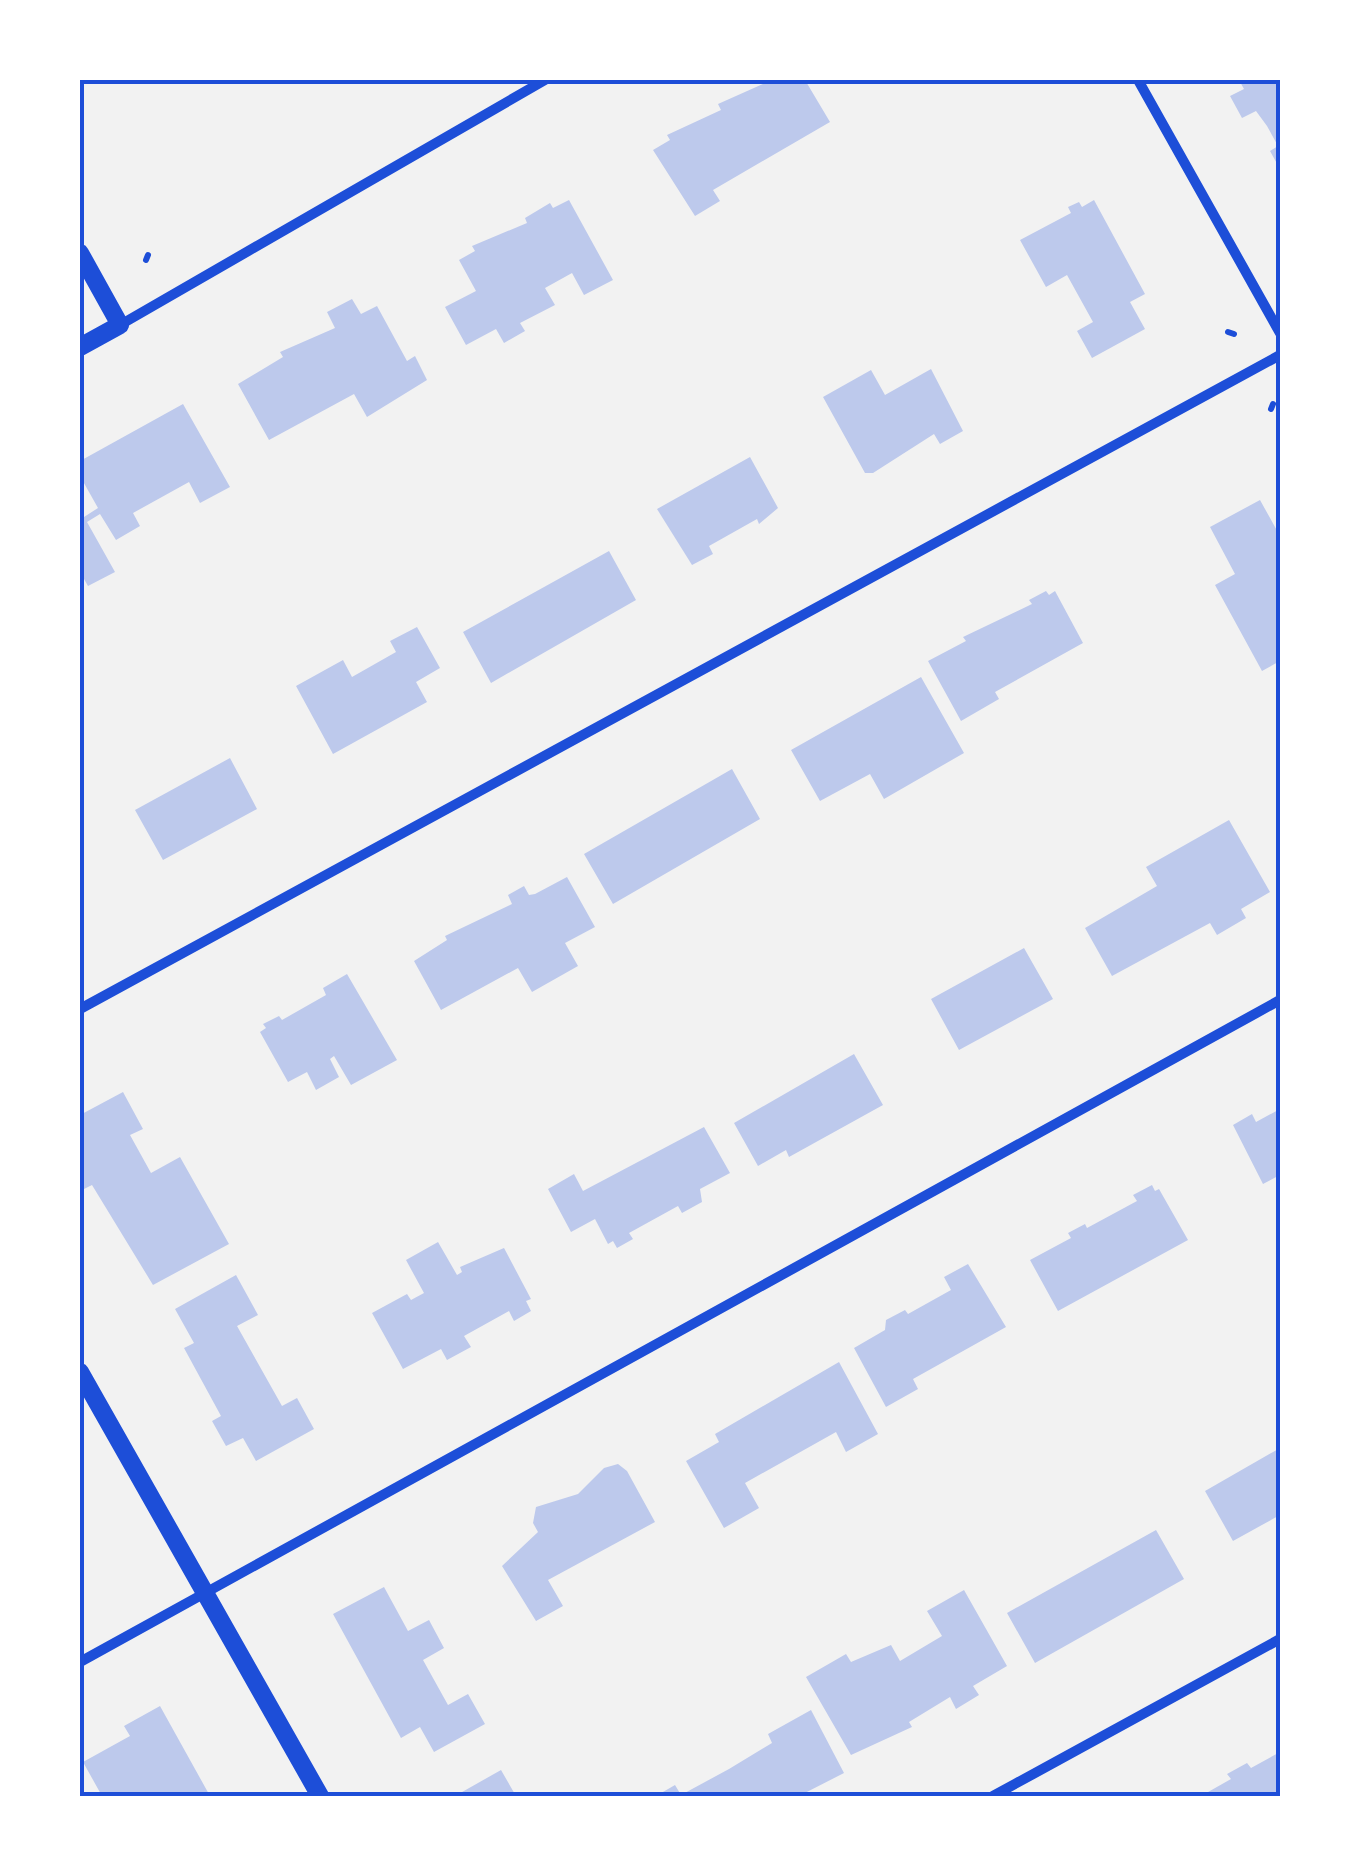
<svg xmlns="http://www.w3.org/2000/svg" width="1360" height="1876" font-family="Montserrat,sans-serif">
  <rect width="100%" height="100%" fill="#f2f2f2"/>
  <path fill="#bdc9ec" d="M 772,80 L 805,80 L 830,122 L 713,190 L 720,201 L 695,216 L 653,150 L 670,140 L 667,135 L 721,110 L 718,104 Z
    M 1239,80 L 1280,80 L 1280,169 L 1270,151 L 1278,146 L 1267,126 L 1256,111 L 1242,118 L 1230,96 L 1244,89 Z
    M 569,200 L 613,280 L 584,295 L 572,273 L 545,288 L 555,305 L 520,323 L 525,331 L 504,343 L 496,329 L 466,345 L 445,307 L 476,291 L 459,260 L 475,251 L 472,246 L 527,223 L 525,218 L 550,203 L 553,208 Z
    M 1094,200 L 1145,294 L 1130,302 L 1145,329 L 1092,358 L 1077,331 L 1093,322 L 1067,275 L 1046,287 L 1020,240 L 1071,213 L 1068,207 L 1079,202 L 1082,207 Z
    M 352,299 L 361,314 L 377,306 L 407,361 L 415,356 L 427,380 L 367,417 L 354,394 L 269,440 L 238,384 L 283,357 L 280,352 L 335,328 L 327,312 Z
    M 931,369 L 963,431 L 940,444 L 934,434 L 873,473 L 865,473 L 823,397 L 871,370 L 885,395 Z
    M 183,404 L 230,487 L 200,503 L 189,482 L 133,513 L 140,526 L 116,540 L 100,514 L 87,522 L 115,572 L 88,586 L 80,572 L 80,510 L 84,517 L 98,508 L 80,476 L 80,461 Z
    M 750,457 L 778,508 L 759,524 L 757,519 L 709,546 L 713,554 L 692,565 L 657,509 Z
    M 1260,500 L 1280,536 L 1280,661 L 1262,671 L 1215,585 L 1235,574 L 1210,527 Z
    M 609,551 L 636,600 L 491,683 L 463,632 Z
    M 1046,591 L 1049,595 L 1055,591 L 1083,643 L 995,692 L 999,699 L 961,721 L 928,661 L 966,641 L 963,637 L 1032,604 L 1029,600 Z
    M 417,627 L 440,668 L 416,682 L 427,702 L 333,754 L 296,686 L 343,660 L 352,677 L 396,652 L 390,641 Z
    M 921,677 L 964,753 L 884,799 L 870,774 L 820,801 L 791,750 Z
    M 230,758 L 257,809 L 163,860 L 135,810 Z
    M 732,769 L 760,819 L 613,904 L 584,854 Z
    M 1229,820 L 1270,892 L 1241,909 L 1246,918 L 1217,935 L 1210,923 L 1112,976 L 1085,928 L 1157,886 L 1146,867 Z
    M 567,877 L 595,927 L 565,943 L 578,966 L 532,992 L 518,968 L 441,1010 L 414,961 L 447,940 L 445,936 L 512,904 L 508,895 L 524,886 L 529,895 L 535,894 Z
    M 1024,948 L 1053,999 L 959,1050 L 931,999 Z
    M 347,974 L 397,1060 L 351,1085 L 334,1056 L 330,1059 L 339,1077 L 316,1090 L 307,1072 L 288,1082 L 260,1032 L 266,1028 L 263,1024 L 279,1016 L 282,1020 L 326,995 L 323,988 Z
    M 854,1054 L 883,1105 L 789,1157 L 786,1150 L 758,1166 L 734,1123 Z
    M 123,1092 L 143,1129 L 130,1135 L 151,1173 L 180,1157 L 229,1244 L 153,1285 L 92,1185 L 80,1191 L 80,1115 Z
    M 1280,1109 L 1280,1175 L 1263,1184 L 1233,1125 L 1252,1114 L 1256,1122 Z
    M 704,1127 L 730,1173 L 700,1189 L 702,1202 L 682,1213 L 678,1206 L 629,1233 L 633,1239 L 617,1248 L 613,1241 L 608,1244 L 595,1219 L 571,1232 L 548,1189 L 574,1174 L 583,1191 Z
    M 1152,1185 L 1155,1191 L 1159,1189 L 1188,1240 L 1058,1311 L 1030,1260 L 1071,1238 L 1068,1233 L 1085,1224 L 1087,1228 L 1137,1201 L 1133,1195 Z
    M 438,1242 L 457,1275 L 462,1272 L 460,1267 L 504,1248 L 531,1299 L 526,1301 L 531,1311 L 514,1321 L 509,1311 L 464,1336 L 471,1347 L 447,1360 L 441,1349 L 403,1369 L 372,1313 L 407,1294 L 411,1300 L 424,1293 L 406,1260 Z
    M 968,1264 L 1006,1327 L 913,1379 L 918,1389 L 886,1407 L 854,1348 L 885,1330 L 886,1320 L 905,1310 L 908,1314 L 951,1290 L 944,1277 Z
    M 236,1275 L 258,1315 L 237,1326 L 282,1406 L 297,1398 L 314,1429 L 256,1461 L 243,1438 L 226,1446 L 212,1421 L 221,1416 L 184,1348 L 194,1343 L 175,1309 Z
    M 839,1362 L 878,1434 L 846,1452 L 836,1432 L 745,1483 L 759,1508 L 724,1528 L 686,1461 L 719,1442 L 715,1434 Z
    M 1280,1448 L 1280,1515 L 1233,1541 L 1205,1491 Z
    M 618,1464 L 627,1471 L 655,1522 L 548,1580 L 563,1606 L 536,1621 L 502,1566 L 538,1532 L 533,1523 L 536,1507 L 578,1494 L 604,1468 Z
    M 1156,1530 L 1184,1579 L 1035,1663 L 1007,1613 Z
    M 384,1587 L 408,1631 L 429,1620 L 444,1648 L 423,1660 L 448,1705 L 468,1694 L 485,1724 L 434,1752 L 420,1727 L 401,1738 L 333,1614 Z
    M 964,1590 L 1007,1666 L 973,1686 L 979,1695 L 956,1709 L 950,1697 L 909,1722 L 912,1727 L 851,1755 L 806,1677 L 846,1654 L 851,1662 L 891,1645 L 900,1661 L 942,1636 L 927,1611 Z
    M 160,1706 L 210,1796 L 102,1796 L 83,1762 L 130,1736 L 124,1726 Z
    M 811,1710 L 844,1773 L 799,1796 L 656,1796 L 675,1785 L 681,1795 L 729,1769 L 772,1743 L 768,1734 Z
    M 1280,1752 L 1280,1796 L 1201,1796 L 1231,1779 L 1227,1774 L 1247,1763 L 1251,1768 Z
    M 501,1770 L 516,1796 L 455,1796 Z"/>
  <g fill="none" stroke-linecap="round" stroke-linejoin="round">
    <path stroke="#1d4ed8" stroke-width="6" d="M 146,260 L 148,255
      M 1228,332 L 1234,334
      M 1271,409 L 1273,404"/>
    <path stroke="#1d4ed8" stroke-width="10" d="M 1138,80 L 1280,333
      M 120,325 L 545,80
      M 80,1009 L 1280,355
      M 80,1662 L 1280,1000
      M 993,1796 L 1280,1639"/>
    <path stroke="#1d4ed8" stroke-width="18" d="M 80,253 L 120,325 L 80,347
      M 80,1372 L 320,1796"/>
  </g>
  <rect width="1360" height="1876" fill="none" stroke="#ffffff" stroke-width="165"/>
  <rect x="82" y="82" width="1196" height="1712" fill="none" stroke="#1d4ed8" stroke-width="4"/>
</svg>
